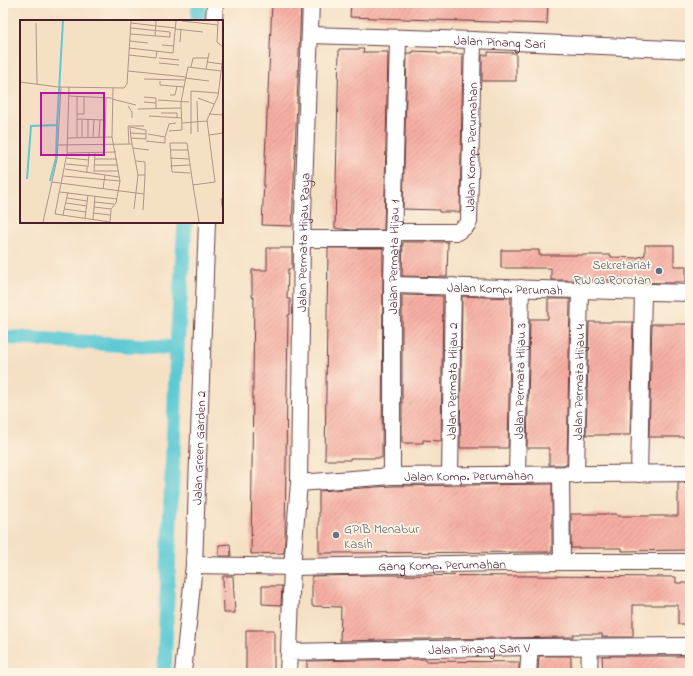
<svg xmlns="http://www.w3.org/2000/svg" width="693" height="676" font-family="'Indie Flower',sans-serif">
  <defs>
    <pattern id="building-hatch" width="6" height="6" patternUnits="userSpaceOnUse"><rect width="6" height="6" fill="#f6aea2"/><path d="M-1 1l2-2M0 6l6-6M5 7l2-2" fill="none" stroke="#d4958c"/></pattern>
  </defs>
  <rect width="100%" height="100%" fill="#fcf5e5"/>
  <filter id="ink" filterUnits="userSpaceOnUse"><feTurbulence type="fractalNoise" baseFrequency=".025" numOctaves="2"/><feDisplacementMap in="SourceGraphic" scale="8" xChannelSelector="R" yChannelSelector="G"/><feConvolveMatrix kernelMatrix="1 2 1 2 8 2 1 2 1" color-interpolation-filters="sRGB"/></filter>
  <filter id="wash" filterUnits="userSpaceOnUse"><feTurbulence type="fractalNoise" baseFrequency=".012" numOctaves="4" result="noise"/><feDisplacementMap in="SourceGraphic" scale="16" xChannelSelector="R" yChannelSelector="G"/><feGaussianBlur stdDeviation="0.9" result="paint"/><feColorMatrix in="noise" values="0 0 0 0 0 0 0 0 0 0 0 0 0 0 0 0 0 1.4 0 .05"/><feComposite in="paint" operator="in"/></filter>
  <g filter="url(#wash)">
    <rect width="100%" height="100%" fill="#f5e0c4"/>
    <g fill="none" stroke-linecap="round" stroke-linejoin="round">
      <path stroke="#5cc9d4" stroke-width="15" d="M 198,21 L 199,3
        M 3,337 L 177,348 L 185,222
        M 164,673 L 177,348"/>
    </g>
    <g id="blocks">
      <path fill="url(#building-hatch)" d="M 272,3 L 301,3 L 292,226 L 262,225 Z
        M 351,3 L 548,3 L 547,24 L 350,17 Z
        M 339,49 L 364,49 L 363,52 L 388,52 L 384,230 L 351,230 L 335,228 Z
        M 413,51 L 437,52 L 437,54 L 463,54 L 460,212 L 439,212 L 439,210 L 403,209 L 407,53 L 413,53 Z
        M 488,52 L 516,53 L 516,81 L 482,81 L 482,55 L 488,55 Z
        M 403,242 L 448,242 L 447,277 L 402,276 Z
        M 645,245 L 674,245 L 674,266 L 686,266 L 686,282 L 674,282 L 674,283 L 616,282 L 616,280 L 551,280 L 551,268 L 501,268 L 501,250 L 539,250 L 539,255 L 611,255 L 611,257 L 636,258 L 645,255 Z
        M 267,248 L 292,248 L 292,269 L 288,269 L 287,299 L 290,299 L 290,315 L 288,315 L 285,538 L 284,553 L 251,554 L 254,297 L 252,297 L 252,270 L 267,270 Z
        M 328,248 L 383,248 L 382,458 L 350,458 L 350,460 L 325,460 Z
        M 402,295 L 443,296 L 441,441 L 423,440 L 423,443 L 402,443 Z
        M 462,296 L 511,298 L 508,448 L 460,448 Z
        M 548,299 L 570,299 L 567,465 L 549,465 L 549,448 L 527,448 L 530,319 L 548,319 Z
        M 589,322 L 633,322 L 630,435 L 586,435 Z
        M 652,324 L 690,324 L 690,437 L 649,437 Z
        M 690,482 L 690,550 L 622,551 L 622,548 L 571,548 L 571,514 L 617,514 L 617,516 L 678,516 L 678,483 Z
        M 552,484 L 552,552 L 319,553 L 319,491 L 392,486 Z
        M 230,544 L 231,556 L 219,556 L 219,545 Z
        M 377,575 L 676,577 L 676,583 L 690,583 L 690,624 L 678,624 L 678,605 L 633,605 L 633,637 L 602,637 L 602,634 L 573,634 L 573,637 L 426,639 L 340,641 L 341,607 L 312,606 L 312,576 Z
        M 223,576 L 233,576 L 235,613 L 224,613 Z
        M 262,586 L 282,586 L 281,605 L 262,604 Z
        M 246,630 L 274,630 L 274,673 L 246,673 Z
        M 539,656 L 571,656 L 571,673 L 538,673 Z
        M 602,656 L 690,656 L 690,673 L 603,673 Z
        M 426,659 L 426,661 L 519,662 L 519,673 L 307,673 L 307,661 Z"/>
    </g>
  </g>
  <g filter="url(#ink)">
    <use href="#blocks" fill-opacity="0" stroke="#643c42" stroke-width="1"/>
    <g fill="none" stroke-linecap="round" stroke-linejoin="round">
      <defs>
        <g id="minor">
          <path d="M 214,21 L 215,3"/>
          <path id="s1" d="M 310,35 L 473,40 L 690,50"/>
          <path id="s2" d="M 393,232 L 457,232 L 466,226 L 469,222 L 473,40"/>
          <path d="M 302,239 L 393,239"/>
          <path id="s3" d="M 392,285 L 690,293"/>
          <path id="s4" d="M 517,474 L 521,288"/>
          <path d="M 639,474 L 643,291"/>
          <path id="s5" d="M 450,475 L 453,286"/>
          <path d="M 561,475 L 562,562"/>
          <path id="s6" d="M 576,475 L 580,289"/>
          <path id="s7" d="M 392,476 L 392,285 L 398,38"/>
          <path id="s8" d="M 299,483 L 392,476 L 690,473"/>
          <path id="s9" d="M 194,565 L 292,567 L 562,562 L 690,562"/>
          <path id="s10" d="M 289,652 L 292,567 L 299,483 L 302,239 L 311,3"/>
          <path id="s11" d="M 183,673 L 194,565 L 207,222"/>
          <path id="s12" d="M 288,673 L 289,652 L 530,647 L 690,646"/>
          <path d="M 528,673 L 530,647"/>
          <path d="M 589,673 L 590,647"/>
        </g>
      </defs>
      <use href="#minor" stroke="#643c42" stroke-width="18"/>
      <use href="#minor" stroke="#fff" stroke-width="16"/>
    </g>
  </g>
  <circle fill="#5c6f8a" stroke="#fcf5e5" stroke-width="1.5" cx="659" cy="271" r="4"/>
  <circle fill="#6b7280" stroke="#fcf5e5" stroke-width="1.5" cx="336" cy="535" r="4"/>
  <g text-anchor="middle" stroke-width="3.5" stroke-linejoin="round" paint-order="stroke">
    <g font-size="13" fill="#4a1f2b" stroke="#fcf5e5">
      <text dy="5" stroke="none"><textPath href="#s1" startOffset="190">Jalan Pinang Sari</textPath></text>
      <text dy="5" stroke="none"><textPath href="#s2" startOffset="155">Jalan Komp. Perumahan</textPath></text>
      <text dy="5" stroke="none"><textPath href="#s10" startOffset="410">Jalan Permata Hijau Raya</textPath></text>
      <text dy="5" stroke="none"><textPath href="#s7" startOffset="219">Jalan Permata Hijau 1</textPath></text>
      <text dy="5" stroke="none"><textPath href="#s3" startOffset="113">Jalan Komp. Perumah</textPath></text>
      <text dy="5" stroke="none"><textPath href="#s5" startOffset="94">Jalan Permata Hijau 2</textPath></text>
      <text dy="5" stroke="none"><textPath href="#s4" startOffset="93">Jalan Permata Hijau 3</textPath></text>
      <text dy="5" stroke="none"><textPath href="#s6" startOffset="93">Jalan Permata Hijau 4</textPath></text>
      <text dy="5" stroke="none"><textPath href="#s11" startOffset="226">Jalan Green Garden 2</textPath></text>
      <text dy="5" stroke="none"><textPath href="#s8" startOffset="170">Jalan Komp. Perumahan</textPath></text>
      <text dy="5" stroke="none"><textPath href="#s9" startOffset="248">Gang Komp. Perumahan</textPath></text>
      <text dy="5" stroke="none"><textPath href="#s12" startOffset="211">Jalan Pinang Sari V</textPath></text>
    </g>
    <g font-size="13" fill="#4e5e75" stroke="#fcf5e5" text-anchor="end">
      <text x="651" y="269">Sekretariat<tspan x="651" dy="15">RW 03 Rorotan</tspan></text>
    </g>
    <g font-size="13" fill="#5b616d" stroke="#fcf5e5" text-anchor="start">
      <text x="344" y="533">GPIB Menabur<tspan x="344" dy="15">Kasih</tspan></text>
    </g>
  </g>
  <g transform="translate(20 20)">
    <rect width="203" height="203" fill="#f5e0c4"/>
    <path fill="none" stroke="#5cc9d4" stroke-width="2" d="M 7,159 L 11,106 L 37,105 L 43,1M 30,161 L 36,138 L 37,105"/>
    <path fill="none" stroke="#b19387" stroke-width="1" d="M 162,1 L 198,5M 198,1 L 197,22 L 203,27M 16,3 L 17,64M 111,3 L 155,8M 155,9 L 183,12M 110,14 L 150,17 L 150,12 L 111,8M 135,16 L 136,1M 110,21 L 128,23M 160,22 L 161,9M 142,25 L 154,26M 109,28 L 153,33 L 156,1M 109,35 L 136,38 L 137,31M 139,38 L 159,40M 187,42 L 202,44M 139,43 L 159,45M 171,47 L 173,38 L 188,38M 186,49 L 189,33M 108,51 L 166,57M 165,58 L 189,61M 124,59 L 165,60M 140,61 L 140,65 L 164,67M 0,62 L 38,67 L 104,68 L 107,64 L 111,1M 93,68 L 92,117 L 100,161 L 96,183M 150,75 L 155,75 L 157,66M 49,76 L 92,78M 124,77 L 136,78 L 136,88M 178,78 L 194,84M 92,79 L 116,85M 138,80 L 169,82M 177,81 L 178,112M 124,82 L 136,83M 108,86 L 112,92 L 112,98M 118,89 L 161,88M 141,93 L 157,93 L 157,98M 57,94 L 64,94 L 64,77M 189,94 L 203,95M 129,96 L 162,98M 57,99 L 85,100M 162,103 L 187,101M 149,111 L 162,110 L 161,82 L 168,47 L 201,51M 110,113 L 126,114M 128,114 L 145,117 L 149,104 L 156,103M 171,114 L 171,71 L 198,73M 189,115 L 203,113M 57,117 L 57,77M 62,117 L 62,100M 68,117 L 68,100M 73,117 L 74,100M 79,117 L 80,100M 85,117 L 86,78M 48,118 L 92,117M 111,118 L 126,119 L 126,110 L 110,107 L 111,118 L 118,155 L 114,189M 126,121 L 145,123 L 145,117M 109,124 L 108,106 L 124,106M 38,125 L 112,124M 113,128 L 129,130M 150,130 L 168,130M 47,133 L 49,67M 47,138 L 69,140M 150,138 L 169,139M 75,139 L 97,139M 116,141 L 125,142 L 125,155M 46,144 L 67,146 L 67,153M 74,145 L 98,145M 150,146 L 170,145M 68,147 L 69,133M 45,149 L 99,157M 74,151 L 99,151M 74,152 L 75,133M 170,153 L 152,152 L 150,123 L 167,123 L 173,165M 118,155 L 125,155 L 124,174M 43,156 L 100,161M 32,162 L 124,174 L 123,190M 83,169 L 85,155M 40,172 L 97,179M 47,178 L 67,181M 203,178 L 201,179 L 203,192M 75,182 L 94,184M 46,183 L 67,186M 74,187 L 91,189M 44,189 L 66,192M 73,193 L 90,195M 43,195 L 48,172M 65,198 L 68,175M 73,199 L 75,176M 23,202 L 37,139 L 41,67M 90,202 L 35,194 L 47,133 L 96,132M 90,202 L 91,189 L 96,183M 179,202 L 173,165 L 195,162 L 187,100 L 198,76 L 203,36"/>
    <path fill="#b5179e" fill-opacity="0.15" stroke="#b5179e" stroke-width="2" d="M 21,73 L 84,73 L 84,135 L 21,135 Z"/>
    <rect width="203" height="203" fill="none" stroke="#4a1f2b" stroke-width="2"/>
  </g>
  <rect width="693" height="676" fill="none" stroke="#fcf5e5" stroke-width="16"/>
</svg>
